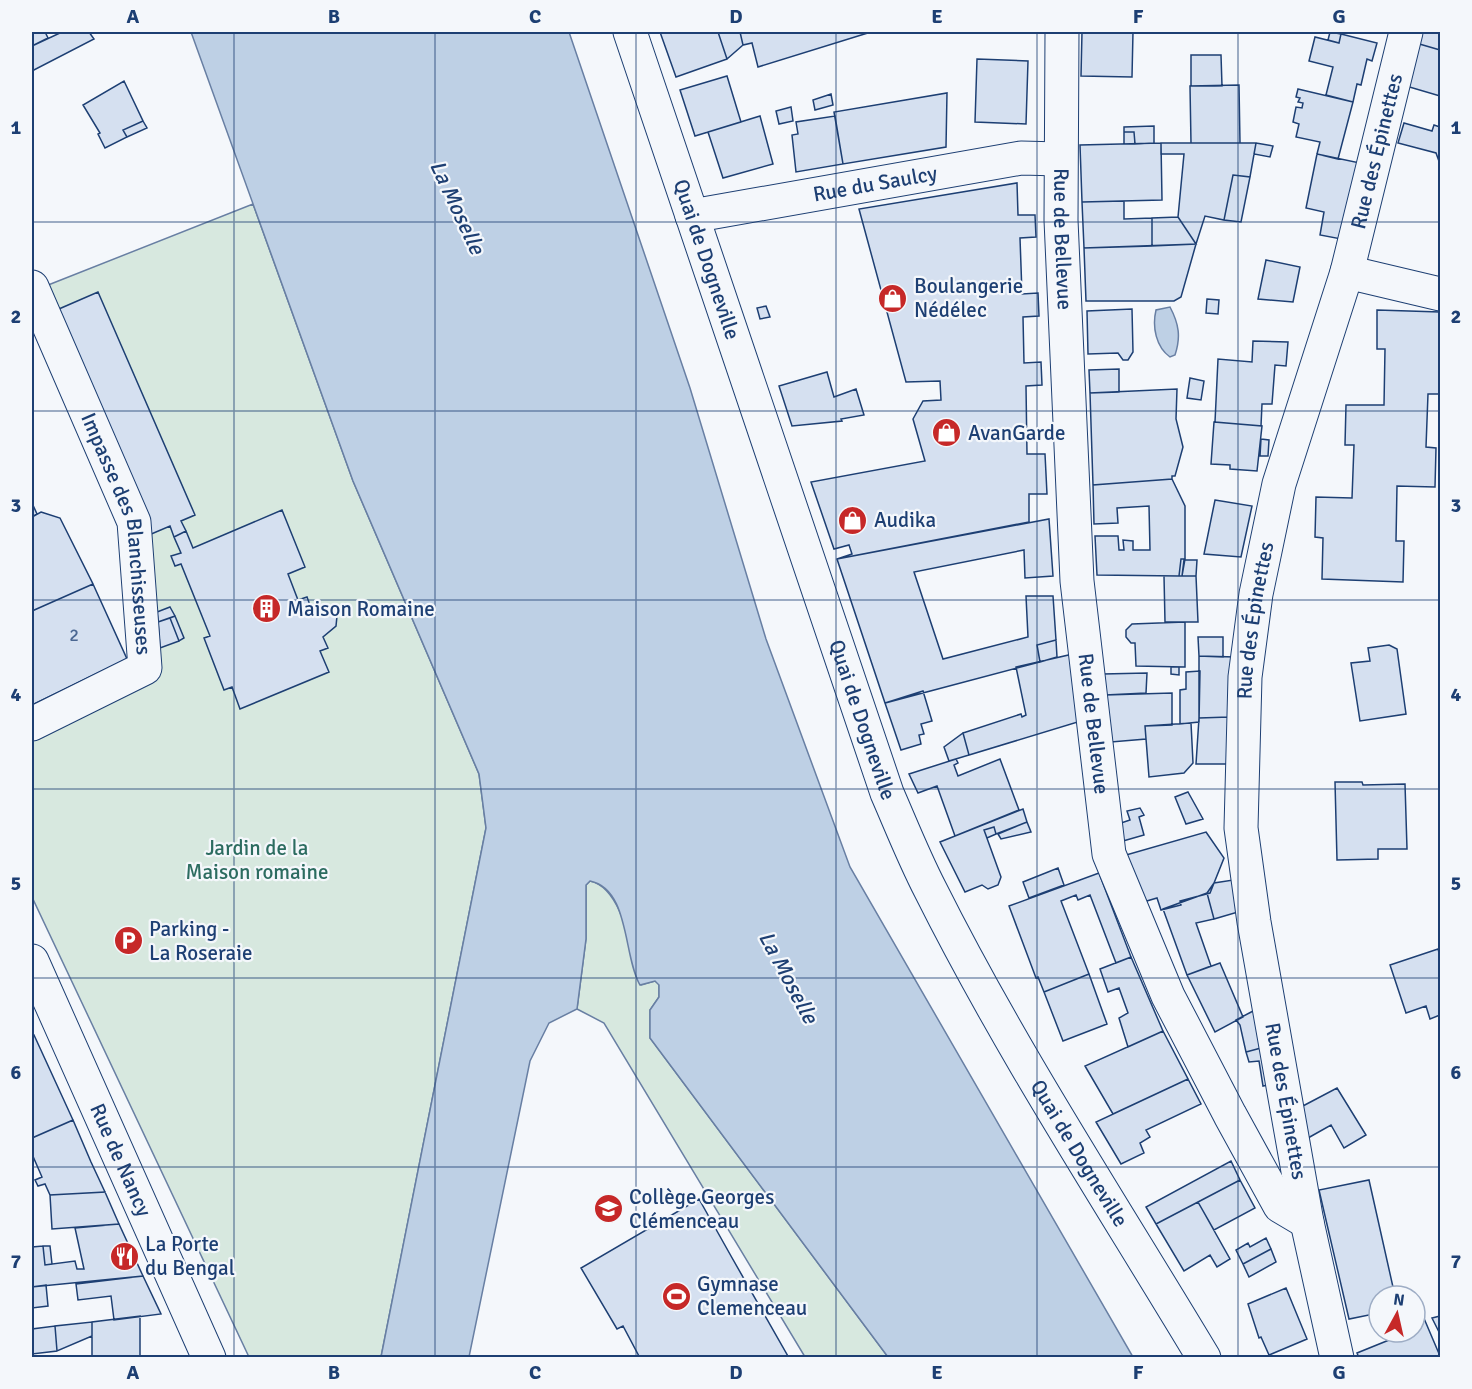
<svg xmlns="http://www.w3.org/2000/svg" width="1472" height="1389" font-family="Signika,sans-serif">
  <rect width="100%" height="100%" fill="#f4f7fb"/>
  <path fill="#d7e8df" stroke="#687fa3" stroke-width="1.5" d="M 253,204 L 353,481 L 479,774 L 486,828 L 381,1357 L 249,1357 L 32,897 L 32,724 L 145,668 L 134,522 L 33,291 Z
    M 590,881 C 624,888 632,956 641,985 L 655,981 L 659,984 L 659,997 L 650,1010 L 650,1038 L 888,1357 L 805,1357 L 604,1023 L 577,1009 L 586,939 L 586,885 Z"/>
  <path fill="#bed0e5" stroke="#687fa3" stroke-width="1.5" d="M 191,32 L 569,32 L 690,388 L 766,639 L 850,867 L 1133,1357 L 888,1357 L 650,1038 L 650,1010 L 659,997 L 659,985 L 655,981 L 640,985 C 623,956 630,889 590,881 L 586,885 L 586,939 L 577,1009 L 549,1023 L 530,1061 L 469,1357 L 381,1357 L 486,828 L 479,774 L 353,481 Z
    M 1170,307 C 1179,324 1181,337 1175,355 L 1170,357 C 1156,347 1152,327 1156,310 Z"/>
  <path fill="#d5e0f0" stroke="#1d3f73" stroke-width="1.5" d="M 32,32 L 45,32 L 48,38 L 32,46 Z
    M 62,32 L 89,32 L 94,39 L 32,71 L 32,46 Z
    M 660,32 L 718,32 L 727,59 L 676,77 Z
    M 718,32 L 740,32 L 743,45 L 727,59 Z
    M 740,32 L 871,32 L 758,67 L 752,43 L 743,45 Z
    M 1082,32 L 1133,32 L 1132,77 L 1081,76 Z
    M 1330,32 L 1341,34 L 1339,43 L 1328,40 Z
    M 1418,32 L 1440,32 L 1440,50 L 1416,43 Z
    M 1341,34 L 1377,43 L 1372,61 L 1367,59 L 1361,85 L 1357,84 L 1353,102 L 1326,95 L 1333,67 L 1309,61 L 1315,37 L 1339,43 Z
    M 1416,43 L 1440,50 L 1440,96 L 1406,86 Z
    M 1191,55 L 1221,55 L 1222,86 L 1191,86 Z
    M 977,59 L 1028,61 L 1026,124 L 975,122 Z
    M 727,76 L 741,122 L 695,136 L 680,90 Z
    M 124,81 L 143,121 L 123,130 L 127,137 L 105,148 L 98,134 L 100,133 L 83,105 Z
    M 1239,85 L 1240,143 L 1191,143 L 1190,86 Z
    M 1298,89 L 1353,102 L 1338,159 L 1317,154 L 1320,142 L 1296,137 L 1299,124 L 1293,122 L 1296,107 L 1302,108 L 1303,103 L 1298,102 L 1300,98 L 1296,97 Z
    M 947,93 L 946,147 L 843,164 L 834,112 Z
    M 831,94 L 833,105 L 815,110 L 813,100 Z
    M 791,107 L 793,121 L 779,124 L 776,111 Z
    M 760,116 L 773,164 L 723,178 L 708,132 Z
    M 835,116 L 843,164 L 796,172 L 792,135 L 798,134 L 796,122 Z
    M 143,121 L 147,128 L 127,137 L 123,130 Z
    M 1404,123 L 1432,131 L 1434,125 L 1440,127 L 1440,164 L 1436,153 L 1398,143 Z
    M 1154,126 L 1154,143 L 1135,144 L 1134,132 L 1124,132 L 1124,127 Z
    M 1124,132 L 1134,132 L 1135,144 L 1124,144 Z
    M 1161,143 L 1256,143 L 1250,177 L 1233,175 L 1224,220 L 1205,216 L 1196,244 L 1178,217 L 1184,154 L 1161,154 Z
    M 1161,143 L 1162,200 L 1082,202 L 1080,145 Z
    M 1256,143 L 1273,146 L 1270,157 L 1254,154 Z
    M 1317,154 L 1360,163 L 1341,239 L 1320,235 L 1324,212 L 1306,208 Z
    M 1233,175 L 1250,177 L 1241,222 L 1224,220 Z
    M 1017,183 L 1018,215 L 1035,215 L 1036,237 L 1020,238 L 1022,294 L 1038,293 L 1039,316 L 1023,317 L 1024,363 L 1041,362 L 1042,385 L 1026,386 L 1027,454 L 1045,454 L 1047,494 L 1029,494 L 1029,522 L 837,559 L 852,554 L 849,545 L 834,549 L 811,482 L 925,461 L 913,419 L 923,401 L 941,400 L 940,381 L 906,382 L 859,209 Z
    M 1124,201 L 1124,219 L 1152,218 L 1152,246 L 1084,248 L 1082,202 Z
    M 1178,217 L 1196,244 L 1152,246 L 1152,218 Z
    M 1196,244 L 1181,297 L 1174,301 L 1086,301 L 1084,248 Z
    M 1266,260 L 1300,267 L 1293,302 L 1258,299 Z
    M 98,292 L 195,515 L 181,521 L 186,531 L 174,537 L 170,526 L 149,535 L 52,312 Z
    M 1207,299 L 1219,300 L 1218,314 L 1206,313 Z
    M 766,306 L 770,317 L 760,319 L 757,308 Z
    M 1132,309 L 1133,352 L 1128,360 L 1123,360 L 1118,353 L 1088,354 L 1087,311 Z
    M 1377,310 L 1440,312 L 1440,394 L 1428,394 L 1426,447 L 1436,448 L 1435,487 L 1397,486 L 1396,541 L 1404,541 L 1403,582 L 1322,579 L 1323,538 L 1315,537 L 1316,497 L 1352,498 L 1354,445 L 1345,445 L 1346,405 L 1384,405 L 1385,349 L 1377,349 Z
    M 1253,341 L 1288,342 L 1286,366 L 1275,365 L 1272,404 L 1262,404 L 1261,426 L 1215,422 L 1218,359 L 1252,362 Z
    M 1119,369 L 1119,392 L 1090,393 L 1089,370 Z
    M 827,372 L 834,397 L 856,389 L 864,415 L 841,419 L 842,421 L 792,426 L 779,386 Z
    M 1190,378 L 1204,381 L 1201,400 L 1187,398 Z
    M 1177,389 L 1176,419 L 1183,447 L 1175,476 L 1172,476 L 1172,479 L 1093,485 L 1090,393 Z
    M 1214,422 L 1262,426 L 1257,471 L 1230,469 L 1230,465 L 1211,464 Z
    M 1261,439 L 1269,440 L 1268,456 L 1260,456 Z
    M 1172,479 L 1185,506 L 1185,559 L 1181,559 L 1179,576 L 1097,575 L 1095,536 L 1118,536 L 1119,550 L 1124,550 L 1123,540 L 1133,541 L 1133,550 L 1150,550 L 1149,506 L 1117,508 L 1118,523 L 1094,524 L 1093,485 Z
    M 1215,500 L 1252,506 L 1241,557 L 1204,554 Z
    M 32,503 L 37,514 L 32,517 Z
    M 282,510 L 305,567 L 288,574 L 298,600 L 307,597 L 311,608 L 326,605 L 337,616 L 336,626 L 323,637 L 328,648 L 320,651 L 329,672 L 240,709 L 232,687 L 224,690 L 204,638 L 210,636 L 181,564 L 175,566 L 171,556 L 181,553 L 174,537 L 186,531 L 193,548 Z
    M 41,512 L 60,518 L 93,584 L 32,611 L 32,517 Z
    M 1049,519 L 1053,576 L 1025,578 L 1024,550 L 914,572 L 943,659 L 1028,637 L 1026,596 L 1053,596 L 1056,640 L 1037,645 L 1040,662 L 885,703 L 837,559 Z
    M 1181,559 L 1185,559 L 1182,576 L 1179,576 Z
    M 1184,560 L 1197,560 L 1196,576 L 1182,576 Z
    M 1164,576 L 1196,576 L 1198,622 L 1165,622 Z
    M 93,584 L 127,659 L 32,705 L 32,611 Z
    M 170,607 L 175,616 L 158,622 L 157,612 Z
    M 175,616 L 184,638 L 179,641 L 170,618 Z
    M 170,618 L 179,641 L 160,648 L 158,622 Z
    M 1185,622 L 1185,667 L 1136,666 L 1135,643 L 1131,643 L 1126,637 L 1126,630 L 1132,624 Z
    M 1198,637 L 1223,637 L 1223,657 L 1199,656 Z
    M 1056,640 L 1057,657 L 1040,662 L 1037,645 Z
    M 1389,645 L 1397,649 L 1406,714 L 1360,721 L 1351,663 L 1370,661 L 1368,648 Z
    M 1073,654 L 1081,721 L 969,755 L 963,733 L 1021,714 L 1022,717 L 1026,715 L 1016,667 Z
    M 1199,656 L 1235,657 L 1229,717 L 1199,718 Z
    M 1171,667 L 1179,667 L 1179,675 L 1171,674 Z
    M 1200,671 L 1199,722 L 1180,724 L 1180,690 L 1186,689 L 1186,672 Z
    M 1147,673 L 1146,693 L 1105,695 L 1103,674 Z
    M 923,691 L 932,721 L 921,724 L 924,734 L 919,735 L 921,744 L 901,750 L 885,703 Z
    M 1172,693 L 1172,725 L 1145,726 L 1146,739 L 1111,742 L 1105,695 Z
    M 1229,717 L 1227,764 L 1196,764 L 1199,718 Z
    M 1191,723 L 1193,763 L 1184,773 L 1149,777 L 1145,726 Z
    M 963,733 L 969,755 L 949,761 L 944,747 Z
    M 956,759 L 958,763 L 954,765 L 958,776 L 1000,759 L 1019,810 L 955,836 L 937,786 L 918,793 L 909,774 Z
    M 1335,782 L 1362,782 L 1363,785 L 1405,784 L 1407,849 L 1378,849 L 1378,859 L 1337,860 Z
    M 1188,792 L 1203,819 L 1186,824 L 1175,797 Z
    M 1140,808 L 1144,815 L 1139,817 L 1144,835 L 1123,841 L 1121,823 L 1130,820 L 1127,811 Z
    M 1023,809 L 1027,822 L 996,834 L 994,827 L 984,830 L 1001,877 L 998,885 L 988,889 L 982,885 L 965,892 L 940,842 Z
    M 1027,822 L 1031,832 L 1001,839 L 998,834 Z
    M 994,827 L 996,834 L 987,838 L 984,830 Z
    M 1206,832 L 1224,858 L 1210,893 L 1180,901 L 1181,905 L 1161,910 L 1157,898 L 1140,903 L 1126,855 Z
    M 1058,868 L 1064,885 L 1029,898 L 1023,882 Z
    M 1099,873 L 1131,957 L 1116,963 L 1090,895 L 1078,900 L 1076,895 L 1061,901 L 1089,974 L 1044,992 L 1038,977 L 1036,978 L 1009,906 Z
    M 1233,880 L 1238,912 L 1214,919 L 1207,893 L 1214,883 Z
    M 1207,893 L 1214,919 L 1196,923 L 1211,966 L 1187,975 L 1163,909 Z
    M 1438,949 L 1440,956 L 1440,1015 L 1430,1019 L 1426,1006 L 1406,1013 L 1390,965 Z
    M 1131,957 L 1163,1031 L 1128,1047 L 1119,1018 L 1128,1013 L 1119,988 L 1108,992 L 1100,969 Z
    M 1220,963 L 1243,1017 L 1215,1032 L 1187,975 Z
    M 1089,974 L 1107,1024 L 1063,1041 L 1044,992 Z
    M 1255,1010 L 1261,1048 L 1246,1052 L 1240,1025 L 1236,1020 Z
    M 1163,1031 L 1188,1079 L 1113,1114 L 1085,1066 Z
    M 34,1035 L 73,1120 L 32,1138 L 32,1036 Z
    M 1261,1048 L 1268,1085 L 1263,1086 L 1259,1061 L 1249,1062 L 1246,1052 Z
    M 1188,1079 L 1201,1104 L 1146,1130 L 1150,1137 L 1140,1143 L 1144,1153 L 1121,1164 L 1096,1122 Z
    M 1337,1088 L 1366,1135 L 1344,1148 L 1331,1125 L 1308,1138 L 1301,1107 Z
    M 73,1120 L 91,1162 L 105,1192 L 50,1195 L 45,1184 L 38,1186 L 35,1180 L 42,1177 L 32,1154 L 32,1138 Z
    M 1231,1161 L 1240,1180 L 1156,1224 L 1146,1207 Z
    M 1240,1180 L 1255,1208 L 1214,1230 L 1198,1202 Z
    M 1369,1180 L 1395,1296 L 1379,1296 L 1379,1313 L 1349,1319 L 1319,1190 Z
    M 105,1192 L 119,1224 L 52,1229 L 50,1195 Z
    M 699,1199 L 731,1256 L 789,1358 L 640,1358 L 623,1326 L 617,1329 L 581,1268 Z
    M 1198,1202 L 1230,1259 L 1217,1267 L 1210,1255 L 1184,1271 L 1156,1224 Z
    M 119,1224 L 143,1276 L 32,1287 L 32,1247 L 43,1246 L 45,1265 L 75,1261 L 77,1269 L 84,1269 L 75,1228 Z
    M 1266,1238 L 1271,1249 L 1243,1264 L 1236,1250 L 1248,1243 L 1250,1247 Z
    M 43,1246 L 50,1246 L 52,1264 L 45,1265 Z
    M 1271,1249 L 1276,1262 L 1249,1277 L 1243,1264 Z
    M 143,1276 L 161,1314 L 114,1320 L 111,1296 L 78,1300 L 76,1284 Z
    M 46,1285 L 48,1306 L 32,1308 L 32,1287 Z
    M 1286,1288 L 1307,1339 L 1269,1355 L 1261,1337 L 1259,1338 L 1248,1304 Z
    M 1415,1302 L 1417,1302 L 1440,1356 L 1359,1358 L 1357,1353 L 1394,1338 L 1392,1332 L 1415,1332 Z
    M 140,1316 L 140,1356 L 171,1358 L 92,1358 L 92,1322 Z
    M 1440,1316 L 1440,1334 L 1432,1318 Z
    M 92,1322 L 92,1336 L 57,1351 L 55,1326 Z
    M 55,1326 L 57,1351 L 32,1354 L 32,1329 Z"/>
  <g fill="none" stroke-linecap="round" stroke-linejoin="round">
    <defs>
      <g id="minor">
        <path id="s1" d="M 1062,32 L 1061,220 L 1077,581 L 1109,854 L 1168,996 L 1230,1115 L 1280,1206 L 1307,1222"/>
        <path id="s2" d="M 692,216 L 1021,158 L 1060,159"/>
        <path d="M 1347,272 L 1440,294"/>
        <path id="s3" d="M 32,287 L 134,522 L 145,668 L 32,724"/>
        <path id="s4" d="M 1337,1358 L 1307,1222 L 1254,922 L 1241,828 L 1245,677 L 1256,594 L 1279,484 L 1347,272 L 1406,32"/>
      </g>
      <g id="major">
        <path id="s5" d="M 630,32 L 887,793 C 901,825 914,858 930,889 C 1011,1051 1111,1203 1204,1358"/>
        <path id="s6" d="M 32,961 L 209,1358"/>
      </g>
    </defs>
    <use href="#minor" stroke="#1d3f73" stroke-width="35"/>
    <use href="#major" stroke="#1d3f73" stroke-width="35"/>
    <use href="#minor" stroke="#f4f7fb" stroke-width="33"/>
    <use href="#major" stroke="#f4f7fb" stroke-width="33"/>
  </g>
  <path fill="none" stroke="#1d3f73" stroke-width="1.5" stroke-opacity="0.55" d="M 234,32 L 234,1358M 435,32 L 435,1358M 636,32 L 636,1358M 836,32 L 836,1358M 1037,32 L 1037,1358M 1238,32 L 1238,1358M 32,222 L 1440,222M 32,411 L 1440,411M 32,600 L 1440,600M 32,789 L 1440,789M 32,978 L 1440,978M 32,1167 L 1440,1167"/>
  <defs>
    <symbol id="shop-disc" viewBox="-11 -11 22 22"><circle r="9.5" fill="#c62828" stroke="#f4f7fb"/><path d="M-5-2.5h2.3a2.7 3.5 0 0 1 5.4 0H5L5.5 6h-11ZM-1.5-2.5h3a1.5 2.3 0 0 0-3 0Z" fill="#fff"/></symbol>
    <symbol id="building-disc" viewBox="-11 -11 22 22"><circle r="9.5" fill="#c62828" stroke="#f4f7fb"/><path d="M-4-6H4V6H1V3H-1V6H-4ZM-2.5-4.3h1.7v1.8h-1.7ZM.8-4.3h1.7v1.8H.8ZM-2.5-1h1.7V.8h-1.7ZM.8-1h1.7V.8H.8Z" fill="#fff"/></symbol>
    <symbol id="parking-disc" viewBox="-11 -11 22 22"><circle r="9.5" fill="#c62828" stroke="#f4f7fb"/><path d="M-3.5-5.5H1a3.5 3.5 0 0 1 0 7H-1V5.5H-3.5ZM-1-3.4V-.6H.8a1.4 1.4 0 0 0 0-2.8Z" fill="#fff"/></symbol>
    <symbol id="school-disc" viewBox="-11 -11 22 22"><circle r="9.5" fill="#c62828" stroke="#f4f7fb"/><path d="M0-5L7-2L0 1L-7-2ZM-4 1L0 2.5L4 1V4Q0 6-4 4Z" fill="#fff"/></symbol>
    <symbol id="restaurant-disc" viewBox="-11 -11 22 22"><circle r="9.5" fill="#c62828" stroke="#f4f7fb"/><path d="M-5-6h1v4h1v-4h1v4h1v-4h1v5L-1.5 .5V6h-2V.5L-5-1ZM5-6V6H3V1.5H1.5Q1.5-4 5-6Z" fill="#fff"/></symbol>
    <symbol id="stadium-disc" viewBox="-11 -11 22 22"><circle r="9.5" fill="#c62828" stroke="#f4f7fb"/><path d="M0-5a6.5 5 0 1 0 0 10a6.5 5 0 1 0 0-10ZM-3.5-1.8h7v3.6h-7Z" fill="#fff"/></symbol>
  </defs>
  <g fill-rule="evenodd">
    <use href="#shop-disc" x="876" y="282" width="33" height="33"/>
    <use href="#shop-disc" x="930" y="416" width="33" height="33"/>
    <use href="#shop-disc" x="836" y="504" width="33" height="33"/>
    <use href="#building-disc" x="250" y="592" width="33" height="33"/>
    <use href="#parking-disc" x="112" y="924" width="33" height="33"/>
    <use href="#school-disc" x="592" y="1192" width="33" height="33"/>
    <use href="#restaurant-disc" x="108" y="1240" width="33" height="33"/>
    <use href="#stadium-disc" x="660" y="1280" width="33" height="33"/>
  </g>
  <g text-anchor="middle" stroke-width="4.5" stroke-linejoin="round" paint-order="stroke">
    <g font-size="18" fill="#4b6792">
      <text x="74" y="641">2</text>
    </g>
    <g font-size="21" fill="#1d3f73" stroke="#f4f7fb">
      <text dy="7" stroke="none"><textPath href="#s4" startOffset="1233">Rue des Épinettes</textPath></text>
      <text dy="7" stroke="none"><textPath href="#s2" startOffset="186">Rue du Saulcy</textPath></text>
      <text dy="7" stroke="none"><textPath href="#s1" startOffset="207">Rue de Bellevue</textPath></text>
      <text dy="7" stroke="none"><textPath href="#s5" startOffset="240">Quai de Dogneville</textPath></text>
      <text dy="7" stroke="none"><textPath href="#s3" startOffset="264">Impasse des Blanchisseuses</textPath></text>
      <text dy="7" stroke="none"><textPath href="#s4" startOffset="747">Rue des Épinettes</textPath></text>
      <text dy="7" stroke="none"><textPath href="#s5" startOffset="726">Quai de Dogneville</textPath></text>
      <text dy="7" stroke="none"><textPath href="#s1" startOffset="693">Rue de Bellevue</textPath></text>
      <text transform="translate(1286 1101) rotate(80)" y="7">Rue des Épinettes</text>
      <text dy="7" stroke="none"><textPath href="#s5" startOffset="1212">Quai de Dogneville</textPath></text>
      <text dy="7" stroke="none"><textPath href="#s6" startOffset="218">Rue de Nancy</textPath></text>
    </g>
    <g font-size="21" fill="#1d3f73" stroke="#f4f7fb" text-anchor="start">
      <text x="914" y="293">Boulangerie<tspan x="914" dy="24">Nédélec</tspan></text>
      <text x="968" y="440">AvanGarde</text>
      <text x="874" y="527">Audika</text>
      <text x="287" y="616">Maison Romaine</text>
      <text x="149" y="936">Parking -<tspan x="149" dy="24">La Roseraie</tspan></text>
      <text x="629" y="1204">Collège Georges<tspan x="629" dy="24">Clémenceau</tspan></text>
      <text x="145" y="1251">La Porte<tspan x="145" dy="24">du Bengal</tspan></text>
      <text x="697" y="1291">Gymnase<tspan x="697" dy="24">Clemenceau</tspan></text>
    </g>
    <g font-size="21" fill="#2c6c60" stroke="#f4f7fb">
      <text x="257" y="855">Jardin de la<tspan x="257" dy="24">Maison romaine</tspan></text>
    </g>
    <g font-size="22" font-style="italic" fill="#1d3f73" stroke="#f4f7fb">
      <text transform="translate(458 207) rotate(65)" y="8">La Moselle</text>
      <text transform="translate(789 977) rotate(62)" y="8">La Moselle</text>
    </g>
  </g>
  <rect width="1472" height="1389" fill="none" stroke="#f4f7fb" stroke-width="66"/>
  <g transform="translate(1397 1314) rotate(8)"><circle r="28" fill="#f4f7fb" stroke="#9eadc5" stroke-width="1.5"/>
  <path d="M0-4.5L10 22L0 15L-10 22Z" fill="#c62828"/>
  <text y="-9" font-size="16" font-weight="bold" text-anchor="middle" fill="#1d3f73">N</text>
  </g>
  <rect x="33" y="33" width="1406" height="1323" fill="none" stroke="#1d3f73" stroke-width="2"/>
  <g font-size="20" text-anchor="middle" font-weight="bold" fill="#1d3f73">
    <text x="133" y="23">A</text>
    <text x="334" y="23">B</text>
    <text x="535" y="23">C</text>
    <text x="736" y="23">D</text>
    <text x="937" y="23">E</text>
    <text x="1138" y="23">F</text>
    <text x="1339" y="23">G</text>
    <text x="16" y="134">1</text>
    <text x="1456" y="134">1</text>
    <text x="16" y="323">2</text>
    <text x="1456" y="323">2</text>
    <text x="16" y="512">3</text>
    <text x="1456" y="512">3</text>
    <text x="16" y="701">4</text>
    <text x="1456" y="701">4</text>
    <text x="16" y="890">5</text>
    <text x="1456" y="890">5</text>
    <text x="16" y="1079">6</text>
    <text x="1456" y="1079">6</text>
    <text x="16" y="1268">7</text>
    <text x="1456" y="1268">7</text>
    <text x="133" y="1379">A</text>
    <text x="334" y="1379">B</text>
    <text x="535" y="1379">C</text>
    <text x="736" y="1379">D</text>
    <text x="937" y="1379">E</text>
    <text x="1138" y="1379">F</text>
    <text x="1339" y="1379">G</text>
  </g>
</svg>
